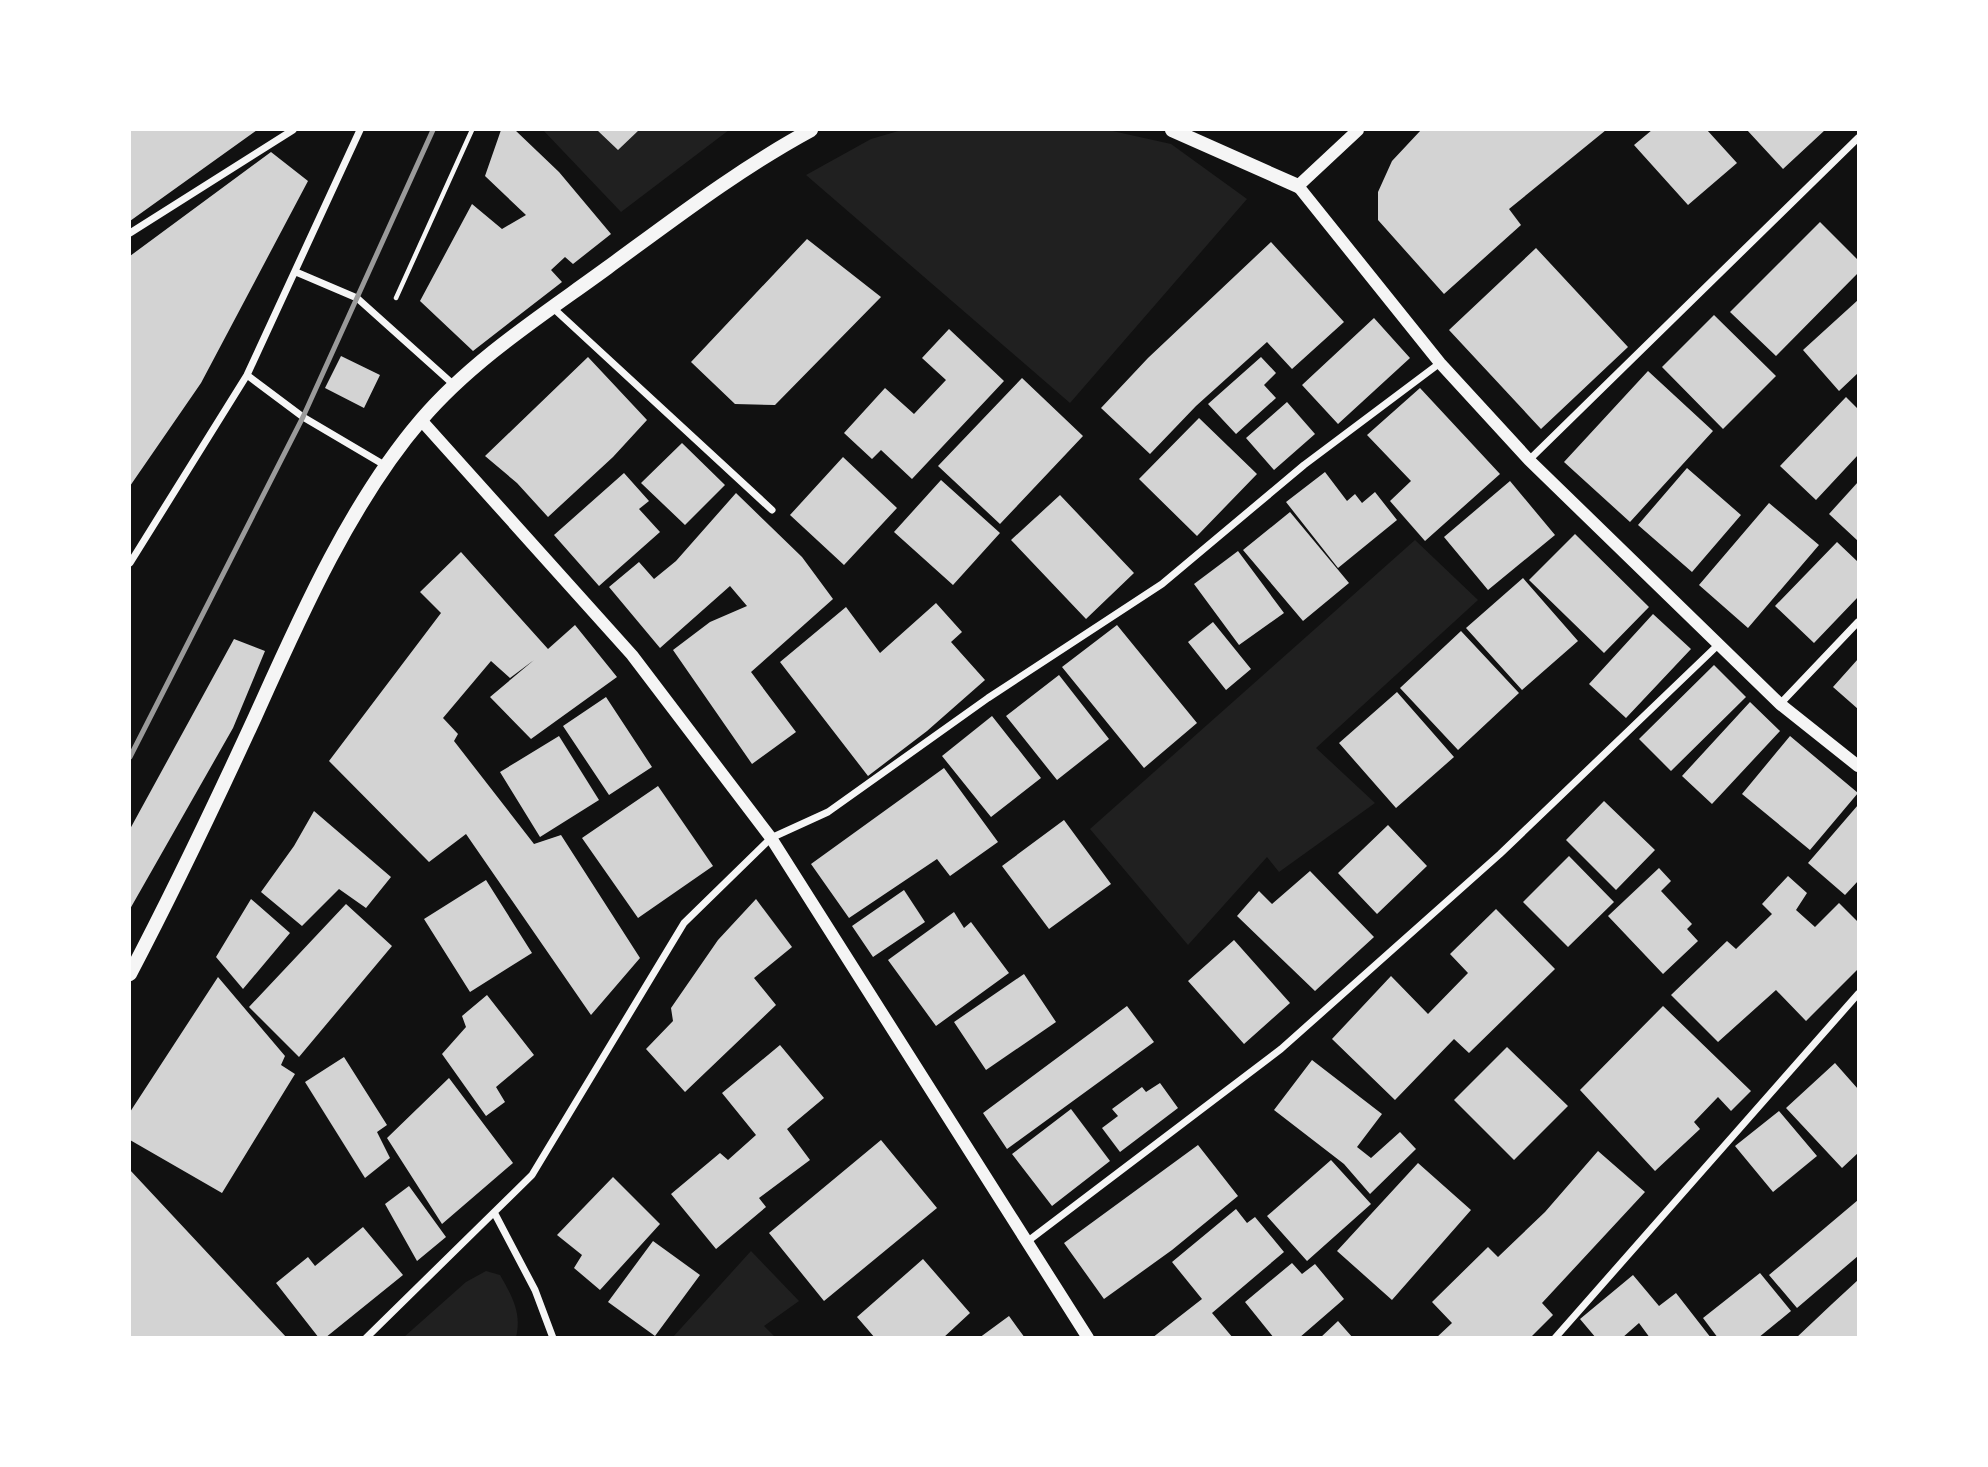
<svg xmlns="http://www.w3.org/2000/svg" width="1988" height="1467" font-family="'Titillium Web',sans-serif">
  <rect width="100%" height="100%" fill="#111"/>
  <path fill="#202020" d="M 543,130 L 729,130 L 621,212 Z
    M 902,130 L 1108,130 L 1171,144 L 1247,199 L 1070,403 L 806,175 L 871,139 Z
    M 1415,540 L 1478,600 L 1316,748 L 1375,803 L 1279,872 L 1267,857 L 1188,945 L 1090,829 Z
    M 751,1251 L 799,1301 L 764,1326 L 775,1337 L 673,1337 Z
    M 486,1271 L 500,1275 C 512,1296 522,1313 516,1337 L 404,1337 L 466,1282 Z"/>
  <path fill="#d3d3d3" d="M 131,130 L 257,130 L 130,221 Z
    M 501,130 L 515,130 L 559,172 L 611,234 L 573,264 L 565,257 L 551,270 L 562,282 L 473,351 L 420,301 L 472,204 L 502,229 L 526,215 L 485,176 Z
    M 597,130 L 639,130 L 618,150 Z
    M 1421,130 L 1606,130 L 1509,209 L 1521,225 L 1444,294 L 1378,220 L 1378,192 L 1392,161 Z
    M 1652,130 L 1707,130 L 1737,163 L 1688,205 L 1634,145 Z
    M 1747,130 L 1825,130 L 1783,169 Z
    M 271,152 L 308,181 L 201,383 L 130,486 L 130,256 Z
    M 1820,222 L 1858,260 L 1858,273 L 1776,356 L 1730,312 Z
    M 807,239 L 881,297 L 775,405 L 735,404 L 691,362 Z
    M 1271,242 L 1344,322 L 1292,369 L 1267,342 L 1196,406 L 1150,454 L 1101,408 L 1148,358 Z
    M 1536,248 L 1628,347 L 1541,429 L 1449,330 Z
    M 1858,300 L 1858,373 L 1839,391 L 1803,350 Z
    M 1714,315 L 1776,376 L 1723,429 L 1662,367 Z
    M 1374,318 L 1410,358 L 1338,424 L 1302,385 Z
    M 949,329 L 1004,381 L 912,479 L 881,450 L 872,459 L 844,433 L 885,388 L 914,414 L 946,380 L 922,358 Z
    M 341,356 L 380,375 L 364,408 L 325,388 Z
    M 588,357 L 647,420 L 613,457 L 548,517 L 517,483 L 485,456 Z
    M 1261,357 L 1276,373 L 1264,385 L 1276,398 L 1236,434 L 1208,404 Z
    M 1648,371 L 1713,431 L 1630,522 L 1564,462 Z
    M 1022,378 L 1083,436 L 1000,524 L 938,466 Z
    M 1420,388 L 1500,474 L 1425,541 L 1390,501 L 1411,481 L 1367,435 Z
    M 1846,397 L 1858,409 L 1858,455 L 1816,500 L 1780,466 Z
    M 1287,402 L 1315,434 L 1274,470 L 1246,438 Z
    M 1199,418 L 1257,474 L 1197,536 L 1139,479 Z
    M 682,443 L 725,485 L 685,525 L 641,483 Z
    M 843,457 L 897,508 L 844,565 L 790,515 Z
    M 1687,468 L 1741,515 L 1692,572 L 1638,525 Z
    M 1325,472 L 1347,501 L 1355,494 L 1362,503 L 1375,492 L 1397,520 L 1338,568 L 1286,502 Z
    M 624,473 L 649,501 L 639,509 L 660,532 L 599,586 L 554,535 Z
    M 941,480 L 1000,533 L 953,585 L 894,532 Z
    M 1510,481 L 1555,535 L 1488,590 L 1444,537 Z
    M 1858,482 L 1858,541 L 1829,514 Z
    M 736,493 L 802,557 L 833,599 L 751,672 L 796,732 L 752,764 L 673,650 L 710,622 L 747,606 L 730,586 L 660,648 L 609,587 L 639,562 L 654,579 L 676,561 Z
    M 1060,495 L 1134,573 L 1086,619 L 1011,540 Z
    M 1769,503 L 1819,545 L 1748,628 L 1699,585 Z
    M 1290,512 L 1349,583 L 1303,621 L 1243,550 Z
    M 1575,534 L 1649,607 L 1604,653 L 1529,580 Z
    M 1837,542 L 1858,562 L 1858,597 L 1814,643 L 1775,606 Z
    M 1238,551 L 1284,613 L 1239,645 L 1194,584 Z
    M 461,552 L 548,649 L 575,625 L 617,677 L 531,739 L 490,697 L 534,660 L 510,678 L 491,661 L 443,718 L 458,734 L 454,741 L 534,844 L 561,835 L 640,958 L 591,1015 L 466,834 L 429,862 L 329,761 L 441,613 L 420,592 Z
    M 1523,578 L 1578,641 L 1522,690 L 1466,628 Z
    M 936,603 L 962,632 L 951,642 L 985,680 L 927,731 L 868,776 L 780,662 L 846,607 L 880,653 Z
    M 1653,614 L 1691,649 L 1626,718 L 1589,684 Z
    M 1213,622 L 1251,669 L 1226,690 L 1188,642 Z
    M 1117,625 L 1197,723 L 1144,768 L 1062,667 Z
    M 1461,631 L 1519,693 L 1458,750 L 1400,688 Z
    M 234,639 L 265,651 L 233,728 L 130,909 L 130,829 Z
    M 1858,659 L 1858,709 L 1833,687 Z
    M 1714,665 L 1746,697 L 1671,771 L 1639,739 Z
    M 1059,675 L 1109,739 L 1057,780 L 1006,716 Z
    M 1397,692 L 1454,757 L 1396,808 L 1339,743 Z
    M 606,697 L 652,767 L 609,795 L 563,726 Z
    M 1750,702 L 1780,731 L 1712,804 L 1682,776 Z
    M 992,716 L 1041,778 L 991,817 L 942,756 Z
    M 559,736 L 599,800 L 540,837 L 500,772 Z
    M 1790,736 L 1858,793 L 1810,850 L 1742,794 Z
    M 944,768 L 998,842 L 950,876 L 937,859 L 849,918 L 811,864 Z
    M 658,786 L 713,866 L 638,918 L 582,838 Z
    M 1604,801 L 1655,850 L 1616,890 L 1566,840 Z
    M 1858,805 L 1858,881 L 1845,895 L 1808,863 Z
    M 314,811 L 391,877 L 366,908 L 339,889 L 302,926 L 261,892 L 294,846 Z
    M 1064,820 L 1111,884 L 1049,929 L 1002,866 Z
    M 1388,825 L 1427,866 L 1377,914 L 1338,873 Z
    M 1569,856 L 1614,902 L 1568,947 L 1523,902 Z
    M 1659,868 L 1671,881 L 1661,891 L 1692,924 L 1687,929 L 1698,941 L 1663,974 L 1608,916 Z
    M 1310,871 L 1374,937 L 1315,991 L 1237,916 L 1259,891 L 1272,904 Z
    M 1788,876 L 1807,893 L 1796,910 L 1815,927 L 1839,903 L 1858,922 L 1858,969 L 1806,1021 L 1776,990 L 1718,1042 L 1671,995 L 1727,941 L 1736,949 L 1772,914 L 1762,904 Z
    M 486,880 L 532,953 L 470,992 L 424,919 Z
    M 904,890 L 925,922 L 873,957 L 852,926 Z
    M 251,899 L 290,933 L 243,989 L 216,957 Z
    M 756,899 L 792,947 L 754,978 L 776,1005 L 685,1092 L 646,1049 L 673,1021 L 671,1008 L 718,940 Z
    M 346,904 L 392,946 L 299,1057 L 249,1007 Z
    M 1496,909 L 1555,969 L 1469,1053 L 1454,1039 L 1395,1100 L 1332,1039 L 1391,976 L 1428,1014 L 1468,973 L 1450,954 Z
    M 954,912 L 964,928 L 971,922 L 1009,973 L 936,1026 L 888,960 Z
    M 1234,940 L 1290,1003 L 1244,1044 L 1188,981 Z
    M 1024,974 L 1056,1022 L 986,1070 L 954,1022 Z
    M 218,977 L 285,1056 L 281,1065 L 295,1074 L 222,1193 L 130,1140 L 130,1112 Z
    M 487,995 L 534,1055 L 496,1087 L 505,1102 L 486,1116 L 442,1054 L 466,1027 L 462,1016 Z
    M 1127,1006 L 1154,1042 L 1007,1149 L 983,1113 Z
    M 1663,1006 L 1751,1091 L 1731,1111 L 1718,1097 L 1694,1122 L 1700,1129 L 1655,1171 L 1580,1090 Z
    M 780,1045 L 824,1098 L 787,1129 L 810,1160 L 759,1198 L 766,1207 L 716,1249 L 671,1194 L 720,1153 L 728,1160 L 756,1135 L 722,1093 Z
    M 1507,1047 L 1568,1106 L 1514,1160 L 1454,1100 Z
    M 344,1057 L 387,1125 L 377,1132 L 390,1158 L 365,1178 L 305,1082 Z
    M 1312,1060 L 1382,1114 L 1357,1147 L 1371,1158 L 1400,1132 L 1416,1149 L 1370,1194 L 1344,1164 L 1274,1110 Z
    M 1835,1063 L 1858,1089 L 1858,1153 L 1842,1168 L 1786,1108 Z
    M 449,1078 L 513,1163 L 442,1224 L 387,1138 Z
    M 1160,1083 L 1178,1108 L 1120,1152 L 1102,1128 L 1118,1116 L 1112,1109 L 1142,1087 L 1146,1092 Z
    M 1071,1109 L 1110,1161 L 1052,1206 L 1012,1154 Z
    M 1779,1111 L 1817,1156 L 1773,1192 L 1735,1146 Z
    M 881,1140 L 937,1208 L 824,1301 L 769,1233 Z
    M 1198,1145 L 1238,1196 L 1172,1250 L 1104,1299 L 1064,1243 Z
    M 1598,1151 L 1645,1192 L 1542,1303 L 1553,1315 L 1530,1338 L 1436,1338 L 1452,1323 L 1432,1302 L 1488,1247 L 1498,1257 L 1545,1212 Z
    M 1331,1160 L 1371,1204 L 1307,1261 L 1267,1216 Z
    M 1418,1163 L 1471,1210 L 1392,1300 L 1337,1251 Z
    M 130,1170 L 287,1338 L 130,1338 Z
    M 613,1177 L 660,1224 L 600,1290 L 574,1268 L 582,1255 L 557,1235 Z
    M 409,1186 L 446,1237 L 417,1261 L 385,1204 Z
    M 1858,1200 L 1858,1256 L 1797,1308 L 1769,1275 Z
    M 1236,1209 L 1247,1223 L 1255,1217 L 1284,1252 L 1212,1313 L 1233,1338 L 1152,1338 L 1202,1299 L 1172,1262 Z
    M 363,1227 L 403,1275 L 325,1338 L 319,1338 L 276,1283 L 308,1257 L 315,1266 Z
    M 653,1241 L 700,1275 L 655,1336 L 608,1302 Z
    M 923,1259 L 970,1313 L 943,1338 L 875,1338 L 857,1317 Z
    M 1292,1263 L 1302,1274 L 1315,1264 L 1344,1299 L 1299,1338 L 1274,1338 L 1245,1302 Z
    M 1760,1273 L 1791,1311 L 1758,1338 L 1718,1338 L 1703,1318 Z
    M 1633,1275 L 1659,1306 L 1676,1293 L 1711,1338 L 1650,1338 L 1639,1323 L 1622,1338 L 1596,1338 L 1580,1319 Z
    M 1858,1280 L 1858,1338 L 1796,1338 L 1832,1304 Z
    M 1009,1316 L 1025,1338 L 979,1338 Z
    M 1338,1321 L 1353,1338 L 1320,1338 Z"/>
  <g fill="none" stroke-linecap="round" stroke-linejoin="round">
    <path stroke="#f5f5f5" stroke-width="4.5" d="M 396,298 L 472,130"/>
    <path stroke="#f5f5f5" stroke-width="7" d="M 130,233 L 293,130
      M 296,272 L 357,298 L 454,385
      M 552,307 L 772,510
      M 247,375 L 303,417 L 386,466
      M 1529,460 L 1858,138
      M 130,563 L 247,375 L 360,130
      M 1780,704 L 1858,622
      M 495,1214 L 535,1290 L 553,1338
      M 1028,1241 L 1281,1049 L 1500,854 L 1719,644
      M 366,1338 L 532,1175 L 684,923 L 771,838 L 828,812 L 988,698 L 1162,584 L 1304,465 L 1440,363
      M 1555,1338 L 1858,994"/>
    <path stroke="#f5f5f5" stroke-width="12" d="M 1358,130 L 1298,186 L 1440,363 L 1529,460 L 1780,704 L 1858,766
      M 421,420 L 632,655 L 771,838 L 1088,1338"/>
    <path stroke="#f5f5f5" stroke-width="14" d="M 1172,130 L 1298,186
      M 130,974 C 174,890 215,804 255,717 C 299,619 350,503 421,420 C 472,360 544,314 607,268 C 674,219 739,169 811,130"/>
    <path stroke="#9a9a9a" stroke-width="5" d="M 130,757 L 303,417 L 433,130"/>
  </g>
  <rect width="1988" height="1467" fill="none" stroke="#ffffff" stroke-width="262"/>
</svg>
